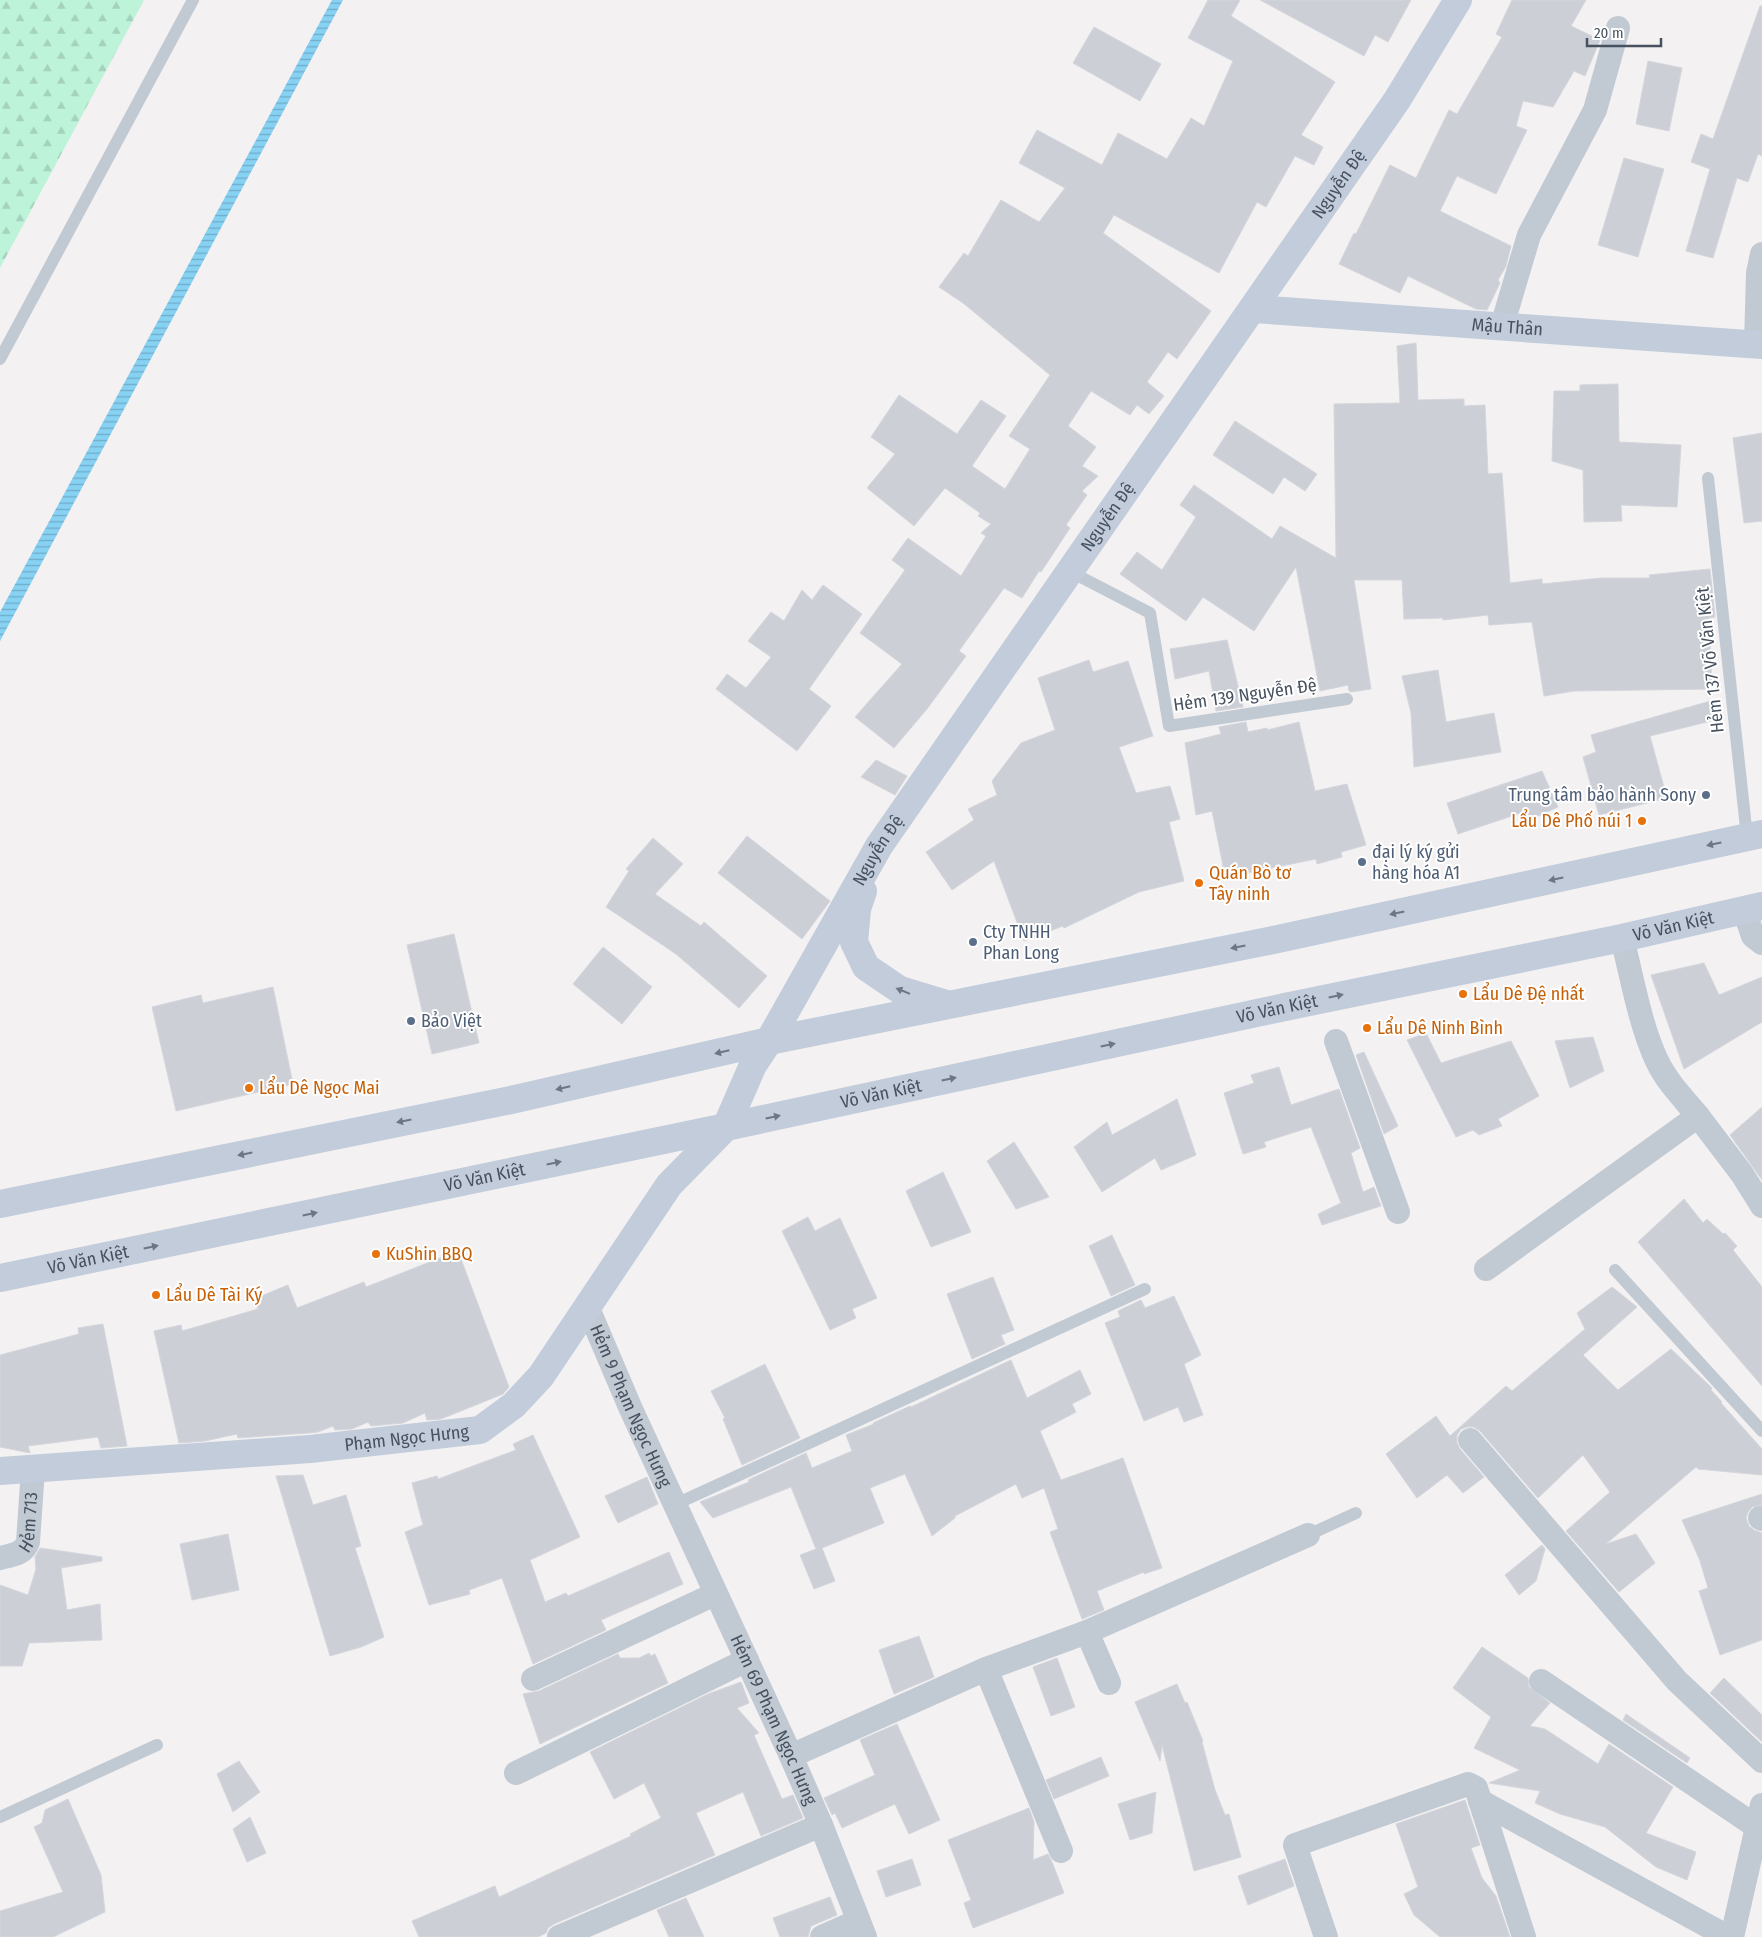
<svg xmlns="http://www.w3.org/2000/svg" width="1762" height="1937" font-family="'Fira Sans Condensed',sans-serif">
  <defs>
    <pattern id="forest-firs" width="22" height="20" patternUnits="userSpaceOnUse" patternTransform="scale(1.25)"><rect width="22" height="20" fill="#bdf3d8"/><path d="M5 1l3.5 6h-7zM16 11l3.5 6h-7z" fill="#a4d2bc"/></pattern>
    <pattern id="water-rules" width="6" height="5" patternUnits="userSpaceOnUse" patternTransform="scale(1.25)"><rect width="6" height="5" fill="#87d1f3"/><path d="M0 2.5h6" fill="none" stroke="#70acc8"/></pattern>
  </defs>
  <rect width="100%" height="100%" fill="#f3f1f1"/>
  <path fill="url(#forest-firs)" d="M 0,0 L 144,0 L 0,268 Z"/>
  <path fill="url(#water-rules)" d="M 332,0 L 343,0 L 0,641 L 0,612 Z"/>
  <path fill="#cdcfd6" stroke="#d4d6dd" d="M 1208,0 L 1240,0 L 1231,16 L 1335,82 L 1301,135 L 1323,147 L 1314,165 L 1295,156 L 1266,207 L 1257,202 L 1219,273 L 1114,215 L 1103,233 L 1211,311 L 1177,359 L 1168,352 L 1147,382 L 1164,396 L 1149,414 L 1137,405 L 1130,415 L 1091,391 L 1068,426 L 1096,447 L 1082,466 L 1098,476 L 1082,491 L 1087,495 L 1066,525 L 1070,528 L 1041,572 L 1039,571 L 1022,598 L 1004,588 L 959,651 L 966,656 L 927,709 L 894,748 L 855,717 L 902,664 L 860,633 L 905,570 L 892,560 L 908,538 L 961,576 L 986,536 L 981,533 L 991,524 L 978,516 L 980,513 L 945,488 L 914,526 L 867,488 L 895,454 L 871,437 L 899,395 L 957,434 L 981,400 L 1006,416 L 972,466 L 1005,489 L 1030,449 L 1009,436 L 1050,375 L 963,303 L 939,287 L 964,253 L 968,256 L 1001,200 L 1039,222 L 1065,188 L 1019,163 L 1037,130 L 1102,165 L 1118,133 L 1167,159 L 1191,118 L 1204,126 L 1233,61 L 1188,38 Z
    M 1260,0 L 1411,0 L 1388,42 L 1375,35 L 1364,56 Z
    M 1512,0 L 1586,0 L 1571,26 L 1600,40 L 1585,76 L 1574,71 L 1553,107 L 1523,101 L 1516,126 L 1527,130 L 1496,194 L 1457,176 L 1440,211 L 1511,246 L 1506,266 L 1498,280 L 1500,283 L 1487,310 L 1476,309 L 1408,276 L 1400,293 L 1339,264 L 1354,233 L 1356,234 L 1390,165 L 1416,178 L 1449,110 L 1457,114 L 1502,37 L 1496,34 Z
    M 1760,6 L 1762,6 L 1762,156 L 1758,154 L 1748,182 L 1737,178 L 1713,258 L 1686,251 L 1710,169 L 1691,162 L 1701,134 L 1713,139 Z
    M 1094,27 L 1161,64 L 1140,101 L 1073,63 Z
    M 1648,61 L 1682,68 L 1669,131 L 1636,124 Z
    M 1624,158 L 1664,169 L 1638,257 L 1598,245 Z
    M 1416,343 L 1418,400 L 1464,399 L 1464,406 L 1485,405 L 1488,474 L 1502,473 L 1510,583 L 1542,579 L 1542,584 L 1601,578 L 1650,578 L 1649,575 L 1710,569 L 1715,617 L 1709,618 L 1712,689 L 1574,691 L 1544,696 L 1532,622 L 1489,625 L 1488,615 L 1443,620 L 1443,618 L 1404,619 L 1402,580 L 1354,580 L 1371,689 L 1351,692 L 1349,691 L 1348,685 L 1320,691 L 1296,567 L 1254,631 L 1203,597 L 1186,621 L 1120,574 L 1137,552 L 1162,570 L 1196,517 L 1180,505 L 1194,485 L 1272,539 L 1280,526 L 1336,558 L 1334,404 L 1400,403 L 1397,346 Z
    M 1618,384 L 1619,442 L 1681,445 L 1677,507 L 1621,505 L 1622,521 L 1584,522 L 1583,470 L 1552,461 L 1554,391 L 1580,391 L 1580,385 Z
    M 1235,421 L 1317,474 L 1305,491 L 1284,477 L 1273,494 L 1213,455 Z
    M 1762,433 L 1762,521 L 1744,523 L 1733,438 Z
    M 823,585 L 862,614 L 809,689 L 831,706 L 797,751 L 716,689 L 727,674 L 746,688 L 771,657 L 748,641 L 771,612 L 784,621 L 802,590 L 812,600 Z
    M 1227,640 L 1243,707 L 1216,711 L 1209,671 L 1175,679 L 1170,649 Z
    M 1089,660 L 1093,672 L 1128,661 L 1153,736 L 1119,747 L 1136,793 L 1170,786 L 1180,819 L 1169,822 L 1184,881 L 1139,892 L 1064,928 L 1063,926 L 1024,941 L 994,861 L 952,890 L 926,852 L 974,820 L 968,809 L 997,795 L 992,781 L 1021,743 L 1055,730 L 1038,678 Z
    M 1438,670 L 1446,722 L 1494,713 L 1501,752 L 1414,767 L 1411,713 L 1402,676 Z
    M 1714,700 L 1719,719 L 1650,736 L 1667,798 L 1599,815 L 1583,757 L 1596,752 L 1591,735 Z
    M 1246,722 L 1248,732 L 1267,728 L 1267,730 L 1299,722 L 1315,791 L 1347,784 L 1366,845 L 1341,852 L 1342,857 L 1317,864 L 1316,859 L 1247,873 L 1226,881 L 1212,811 L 1196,815 L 1185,743 L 1221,734 L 1219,727 Z
    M 876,760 L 907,776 L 895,795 L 861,777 Z
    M 1542,771 L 1558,807 L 1525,822 L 1521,813 L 1458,834 L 1447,803 Z
    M 747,836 L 830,901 L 802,939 L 718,873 Z
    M 653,838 L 683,864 L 655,894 L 701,926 L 704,922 L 767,976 L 739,1008 L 676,954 L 606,907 L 629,871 L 626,869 Z
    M 454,934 L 479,1043 L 432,1054 L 407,945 Z
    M 603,947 L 652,987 L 622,1024 L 573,984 Z
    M 1704,963 L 1719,995 L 1762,977 L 1762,1022 L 1684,1069 L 1651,975 Z
    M 273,987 L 293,1084 L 176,1111 L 152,1007 L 201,995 L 203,1003 Z
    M 1426,1033 L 1441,1063 L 1511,1041 L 1539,1096 L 1498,1119 L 1502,1126 L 1479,1135 L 1473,1130 L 1456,1137 L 1407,1040 Z
    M 1593,1037 L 1604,1071 L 1570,1088 L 1555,1041 Z
    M 1364,1052 L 1398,1126 L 1384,1134 L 1356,1055 Z
    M 1279,1067 L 1291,1105 L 1339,1089 L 1360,1148 L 1351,1153 L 1363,1192 L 1374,1187 L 1381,1206 L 1322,1225 L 1318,1214 L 1341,1203 L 1311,1127 L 1264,1142 L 1266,1147 L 1243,1154 L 1224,1093 L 1254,1083 L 1251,1075 Z
    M 1177,1099 L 1196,1155 L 1161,1170 L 1155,1158 L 1102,1192 L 1074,1147 L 1107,1122 L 1112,1135 Z
    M 1762,1107 L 1762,1180 L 1730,1135 Z
    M 1014,1142 L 1049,1197 L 1016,1209 L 987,1161 Z
    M 943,1172 L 971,1232 L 931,1247 L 906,1191 Z
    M 1684,1199 L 1703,1223 L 1707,1219 L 1723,1234 L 1725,1233 L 1737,1246 L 1733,1250 L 1762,1287 L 1762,1386 L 1638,1242 Z
    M 808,1217 L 815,1231 L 840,1218 L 877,1298 L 852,1309 L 856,1318 L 830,1330 L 782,1231 Z
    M 1112,1235 L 1135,1285 L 1111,1296 L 1089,1246 Z
    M 458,1251 L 509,1387 L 503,1394 L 441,1419 L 427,1420 L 425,1413 L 403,1423 L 371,1426 L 368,1422 L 352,1429 L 335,1430 L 333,1426 L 318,1432 L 309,1433 L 238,1438 L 237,1434 L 205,1441 L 179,1443 L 154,1331 L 181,1325 L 182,1331 L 258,1309 L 254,1299 L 288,1285 L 297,1308 L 364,1282 L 366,1287 Z
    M 993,1277 L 1014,1330 L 1001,1335 L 1005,1344 L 972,1359 L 947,1294 Z
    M 1612,1287 L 1637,1307 L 1583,1355 L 1618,1390 L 1671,1349 L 1712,1388 L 1711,1390 L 1722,1402 L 1721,1403 L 1762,1449 L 1762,1475 L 1698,1469 L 1696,1467 L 1606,1544 L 1636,1534 L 1655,1563 L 1619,1592 L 1566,1531 L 1610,1492 L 1583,1455 L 1538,1498 L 1480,1431 L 1474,1427 L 1467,1427 L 1461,1429 L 1457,1435 L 1457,1443 L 1460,1449 L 1484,1477 L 1463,1493 L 1447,1475 L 1417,1498 L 1386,1454 L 1436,1416 L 1450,1436 L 1506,1386 L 1512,1391 L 1585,1329 L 1577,1313 Z
    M 1174,1296 L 1201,1355 L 1184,1364 L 1203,1415 L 1184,1422 L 1178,1407 L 1144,1421 L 1105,1323 L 1120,1317 L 1118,1311 L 1141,1300 L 1145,1308 Z
    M 103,1324 L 127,1446 L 101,1448 L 98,1437 L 28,1446 L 30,1453 L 0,1447 L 0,1355 L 79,1334 L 78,1328 Z
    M 1011,1360 L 1027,1398 L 1080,1370 L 1091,1394 L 1072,1404 L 1076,1412 L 1040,1431 L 1061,1480 L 1123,1458 L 1162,1568 L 1144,1574 L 1144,1572 L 1097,1591 L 1104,1610 L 1082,1619 L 1050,1532 L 1058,1529 L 1044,1488 L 1022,1498 L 1016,1484 L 955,1516 L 955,1518 L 932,1536 L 905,1474 L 870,1488 L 884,1523 L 822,1548 L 835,1581 L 814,1589 L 800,1555 L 816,1549 L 791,1487 L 713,1518 L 700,1502 L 749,1482 L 748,1480 L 806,1453 L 812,1468 L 852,1451 L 846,1435 L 874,1424 L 873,1423 L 910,1406 L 911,1407 Z
    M 765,1364 L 800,1438 L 742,1465 L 723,1419 L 725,1418 L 711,1391 Z
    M 533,1435 L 580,1537 L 530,1560 L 545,1602 L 566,1593 L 568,1596 L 669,1552 L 683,1584 L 601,1620 L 606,1630 L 533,1664 L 502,1578 L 469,1590 L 470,1594 L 429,1605 L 405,1532 L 423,1525 L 412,1483 L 437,1476 L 438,1479 L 516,1450 L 513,1444 Z
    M 303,1475 L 313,1505 L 346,1495 L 361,1546 L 355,1548 L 384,1637 L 361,1647 L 330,1656 L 276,1476 Z
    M 647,1477 L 658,1504 L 618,1523 L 605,1496 Z
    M 1762,1494 L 1762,1505 L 1752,1507 L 1748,1512 L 1746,1518 L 1749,1526 L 1754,1530 L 1762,1533 L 1762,1640 L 1720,1655 L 1699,1591 L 1708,1588 L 1700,1561 L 1682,1520 Z
    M 228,1534 L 239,1590 L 192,1600 L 180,1544 Z
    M 1542,1545 L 1545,1549 L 1536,1581 L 1519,1595 L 1505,1575 Z
    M 40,1548 L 102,1557 L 102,1561 L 61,1568 L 67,1610 L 100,1604 L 102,1640 L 29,1643 L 22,1666 L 0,1666 L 0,1585 L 28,1595 L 36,1569 L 35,1557 Z
    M 919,1636 L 934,1677 L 894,1694 L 879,1650 Z
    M 1482,1647 L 1528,1678 L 1529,1687 L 1550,1703 L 1530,1726 L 1545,1729 L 1598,1764 L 1609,1744 L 1673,1787 L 1646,1833 L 1696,1852 L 1687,1880 L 1656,1867 L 1605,1827 L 1560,1814 L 1535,1803 L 1540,1791 L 1489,1783 L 1520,1770 L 1474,1748 L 1491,1717 L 1453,1688 Z
    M 649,1653 L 651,1656 L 655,1654 L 668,1683 L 540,1744 L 523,1694 L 539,1691 L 618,1654 L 620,1658 L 639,1658 Z
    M 1057,1658 L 1075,1707 L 1051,1716 L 1033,1667 Z
    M 1724,1678 L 1762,1715 L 1762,1742 L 1710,1693 Z
    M 741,1682 L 749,1703 L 737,1708 L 759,1733 L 754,1735 L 782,1799 L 793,1795 L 803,1818 L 761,1836 L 743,1792 L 696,1813 L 715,1855 L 554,1924 L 548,1928 L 546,1933 L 538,1937 L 419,1937 L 412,1921 L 495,1886 L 499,1897 L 631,1836 L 630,1834 L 661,1818 L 644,1783 L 614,1799 L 590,1752 L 708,1694 Z
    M 1177,1684 L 1185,1703 L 1187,1702 L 1203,1741 L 1202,1742 L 1215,1790 L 1225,1815 L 1229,1814 L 1241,1857 L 1194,1871 L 1162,1745 L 1160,1761 L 1135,1702 Z
    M 1626,1714 L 1690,1758 L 1687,1763 L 1623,1720 Z
    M 897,1724 L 940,1820 L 909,1834 L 895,1804 L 842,1828 L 835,1813 L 832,1815 L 824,1798 L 875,1775 L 860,1740 Z
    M 1101,1757 L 1109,1776 L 1054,1799 L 1046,1780 Z
    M 239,1761 L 260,1792 L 233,1812 L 217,1774 Z
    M 1156,1792 L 1152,1833 L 1130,1840 L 1118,1804 Z
    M 68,1799 L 101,1875 L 105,1912 L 53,1937 L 0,1937 L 0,1911 L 63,1892 L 34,1827 L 42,1823 L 45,1810 Z
    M 1465,1800 L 1480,1845 L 1471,1848 L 1482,1878 L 1496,1896 L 1510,1937 L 1440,1937 L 1414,1915 L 1404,1894 L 1418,1887 L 1396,1824 Z
    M 1029,1808 L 1034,1822 L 1033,1860 L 1048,1854 L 1052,1862 L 1064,1893 L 973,1928 L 964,1903 L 971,1900 L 948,1840 Z
    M 250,1817 L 266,1853 L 247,1862 L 233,1829 Z
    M 912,1859 L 921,1885 L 886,1897 L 877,1871 Z
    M 1285,1859 L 1294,1886 L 1248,1905 L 1238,1876 Z
    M 830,1897 L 837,1915 L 811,1926 L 808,1937 L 780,1937 L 773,1918 Z
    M 686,1898 L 704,1937 L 669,1937 L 657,1910 Z"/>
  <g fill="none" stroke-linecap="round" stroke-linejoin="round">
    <path stroke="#c1c9d3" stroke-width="12" d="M 0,359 L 193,0
      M 1708,478 L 1747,837
      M 1071,572 L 1150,613 L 1169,726 L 1347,699
      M 1615,1270 L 1762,1431
      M 676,1504 L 1145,1289
      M 1308,1535 L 1356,1513
      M 0,1817 L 157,1745"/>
    <g stroke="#c1c9d3" stroke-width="24">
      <path d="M 1502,326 L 1529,235 L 1595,110 L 1618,28"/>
      <path d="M 1756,344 L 1758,273 L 1762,254"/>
      <path d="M 1744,910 L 1753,936 L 1762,943"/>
      <path d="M 1336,1041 L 1398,1212"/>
      <path d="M 1698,1116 L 1742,1174 L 1762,1206"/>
      <path d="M 1486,1269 L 1698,1116 C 1684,1099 1667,1082 1657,1061 C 1640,1025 1632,977 1622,938"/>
      <path id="s1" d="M 587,1306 L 630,1407 L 791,1756 L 821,1825 L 865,1937"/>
      <path d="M 1470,1440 L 1677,1681 L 1762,1761"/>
      <path d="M 1760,1518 L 1762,1519"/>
      <path id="s2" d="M 0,1558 C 12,1555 24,1554 28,1542 L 33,1469"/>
      <path d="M 1087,1632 L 1109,1683"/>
      <path d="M 986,1669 L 1061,1851"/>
      <path d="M 533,1679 L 715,1594"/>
      <path d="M 1541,1681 L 1757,1827"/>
      <path d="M 791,1756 L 986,1669 L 1087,1632 L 1308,1535"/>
      <path d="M 516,1773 L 747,1660"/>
      <path d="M 1480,1801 L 1728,1937"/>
      <path d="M 559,1937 L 821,1825"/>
      <path d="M 822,1937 L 858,1921"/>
      <path d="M 1326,1937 L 1295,1845 L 1468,1784 L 1476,1788 L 1524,1937"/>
      <path d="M 1732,1937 L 1762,1805"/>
    </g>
    <g stroke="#c2ccdb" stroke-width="28">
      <path id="s3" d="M 1254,309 L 1762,345"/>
      <path d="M 863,891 L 857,909 L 854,942 L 866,967 L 900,990 L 946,1004"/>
      <path d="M 0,1204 L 511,1100 L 769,1041 L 1278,939 L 1762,834"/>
      <path id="s4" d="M 0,1278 L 726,1127 L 1285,1007 L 1622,938 L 1762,906"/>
      <path id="s5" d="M 0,1471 L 310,1449 L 480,1430 L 514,1405 L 541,1376 L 669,1185 L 726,1127 L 753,1065 L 769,1041 L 879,846 L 1397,100 L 1458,0"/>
    </g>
  </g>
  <defs><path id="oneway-solid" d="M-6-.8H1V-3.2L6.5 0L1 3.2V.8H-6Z" transform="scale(1.25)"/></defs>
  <g fill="#6c7785">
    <use href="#oneway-solid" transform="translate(1714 844) rotate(168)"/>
    <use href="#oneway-solid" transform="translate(1556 879) rotate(168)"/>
    <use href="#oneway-solid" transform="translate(1397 913) rotate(168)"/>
    <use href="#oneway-solid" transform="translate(1238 947) rotate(169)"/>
    <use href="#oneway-solid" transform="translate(903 991) rotate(-158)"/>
    <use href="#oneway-solid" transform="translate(1336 996) rotate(-12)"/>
    <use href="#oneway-solid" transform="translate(1108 1045) rotate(-12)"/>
    <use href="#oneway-solid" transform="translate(722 1052) rotate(167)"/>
    <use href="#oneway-solid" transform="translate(949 1079) rotate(-12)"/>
    <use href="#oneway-solid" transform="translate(563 1088) rotate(167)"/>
    <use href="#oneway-solid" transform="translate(773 1117) rotate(-12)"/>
    <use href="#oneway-solid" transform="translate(404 1121) rotate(169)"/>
    <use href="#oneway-solid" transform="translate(245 1154) rotate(169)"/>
    <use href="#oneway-solid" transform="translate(554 1163) rotate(-12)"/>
    <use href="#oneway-solid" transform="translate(310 1214) rotate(-12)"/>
    <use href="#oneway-solid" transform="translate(151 1247) rotate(-12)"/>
  </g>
  <g fill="#5c6f8a" stroke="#fff" stroke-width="2">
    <circle cx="1706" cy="795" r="5"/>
    <circle cx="1362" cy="862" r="5"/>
    <circle cx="973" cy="942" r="5"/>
    <circle cx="411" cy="1021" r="5"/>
  </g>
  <g fill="#e8710a" stroke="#fff" stroke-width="2">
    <circle cx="1642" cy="821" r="5"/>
    <circle cx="1199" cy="883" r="5"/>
    <circle cx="1463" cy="994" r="5"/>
    <circle cx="1367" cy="1028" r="5"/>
    <circle cx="249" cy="1088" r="5"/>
    <circle cx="376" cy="1254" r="5"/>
    <circle cx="156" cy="1295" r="5"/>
  </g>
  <g text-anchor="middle" stroke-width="4" stroke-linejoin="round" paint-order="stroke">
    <g font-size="18" fill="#475260" stroke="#fff">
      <text dy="6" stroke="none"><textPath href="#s5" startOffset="2001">Nguyễn Đệ</textPath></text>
      <text dy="6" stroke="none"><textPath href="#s3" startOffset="254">Mậu Thân</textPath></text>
      <text dy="6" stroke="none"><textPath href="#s5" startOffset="1596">Nguyễn Đệ</textPath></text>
      <text transform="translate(1710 660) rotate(-96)" y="6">Hẻm 137 Võ Văn Kiệt</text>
      <text transform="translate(1245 695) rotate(-8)" y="6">Hẻm 139 Nguyễn Đệ</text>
      <text dy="6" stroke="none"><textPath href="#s5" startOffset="1191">Nguyễn Đệ</textPath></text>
      <text dy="6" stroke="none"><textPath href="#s4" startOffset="1710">Võ Văn Kiệt</textPath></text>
      <text dy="6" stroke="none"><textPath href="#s4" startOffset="1305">Võ Văn Kiệt</textPath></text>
      <text dy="6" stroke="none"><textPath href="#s4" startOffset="900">Võ Văn Kiệt</textPath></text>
      <text dy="6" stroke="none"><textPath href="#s4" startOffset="495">Võ Văn Kiệt</textPath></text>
      <text dy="6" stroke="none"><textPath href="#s4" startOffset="90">Võ Văn Kiệt</textPath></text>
      <text dy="6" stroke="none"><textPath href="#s1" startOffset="109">Hẻm 9 Phạm Ngọc Hưng</textPath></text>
      <text dy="6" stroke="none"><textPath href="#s5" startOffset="408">Phạm Ngọc Hưng</textPath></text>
      <text dy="6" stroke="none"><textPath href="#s2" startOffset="54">Hẻm 713</textPath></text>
      <text dy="6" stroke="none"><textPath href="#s1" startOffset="454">Hẻm 69 Phạm Ngọc Hưng</textPath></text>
    </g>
    <g font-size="18" fill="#4e5e75" stroke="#fff" text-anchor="start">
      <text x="1696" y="801" text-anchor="end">Trung tâm bảo hành Sony</text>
      <text x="1372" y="858">đại lý ký gửi<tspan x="1372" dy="21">hàng hóa A1</tspan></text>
      <text x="983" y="938">Cty TNHH<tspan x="983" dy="21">Phan Long</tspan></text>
      <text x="421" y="1027">Bảo Việt</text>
    </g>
    <g font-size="18" fill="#c56008" stroke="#fff" text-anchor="start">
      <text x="1632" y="827" text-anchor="end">Lẩu Dê Phố núi 1</text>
      <text x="1209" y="879">Quán Bò tơ<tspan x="1209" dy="21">Tây ninh</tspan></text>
      <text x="1473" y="1000">Lẩu Dê Đệ nhất</text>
      <text x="1377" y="1034">Lẩu Dê Ninh Bình</text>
      <text x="259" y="1094">Lẩu Dê Ngọc Mai</text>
      <text x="386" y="1260">KuShin BBQ</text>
      <text x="166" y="1301">Lẩu Dê Tài Ký</text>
    </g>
  </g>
  <path d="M1587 38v8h74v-8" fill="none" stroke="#475260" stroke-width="2.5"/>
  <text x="1594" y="38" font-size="15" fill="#475260" stroke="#ffffff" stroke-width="4" paint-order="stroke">20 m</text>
</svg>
